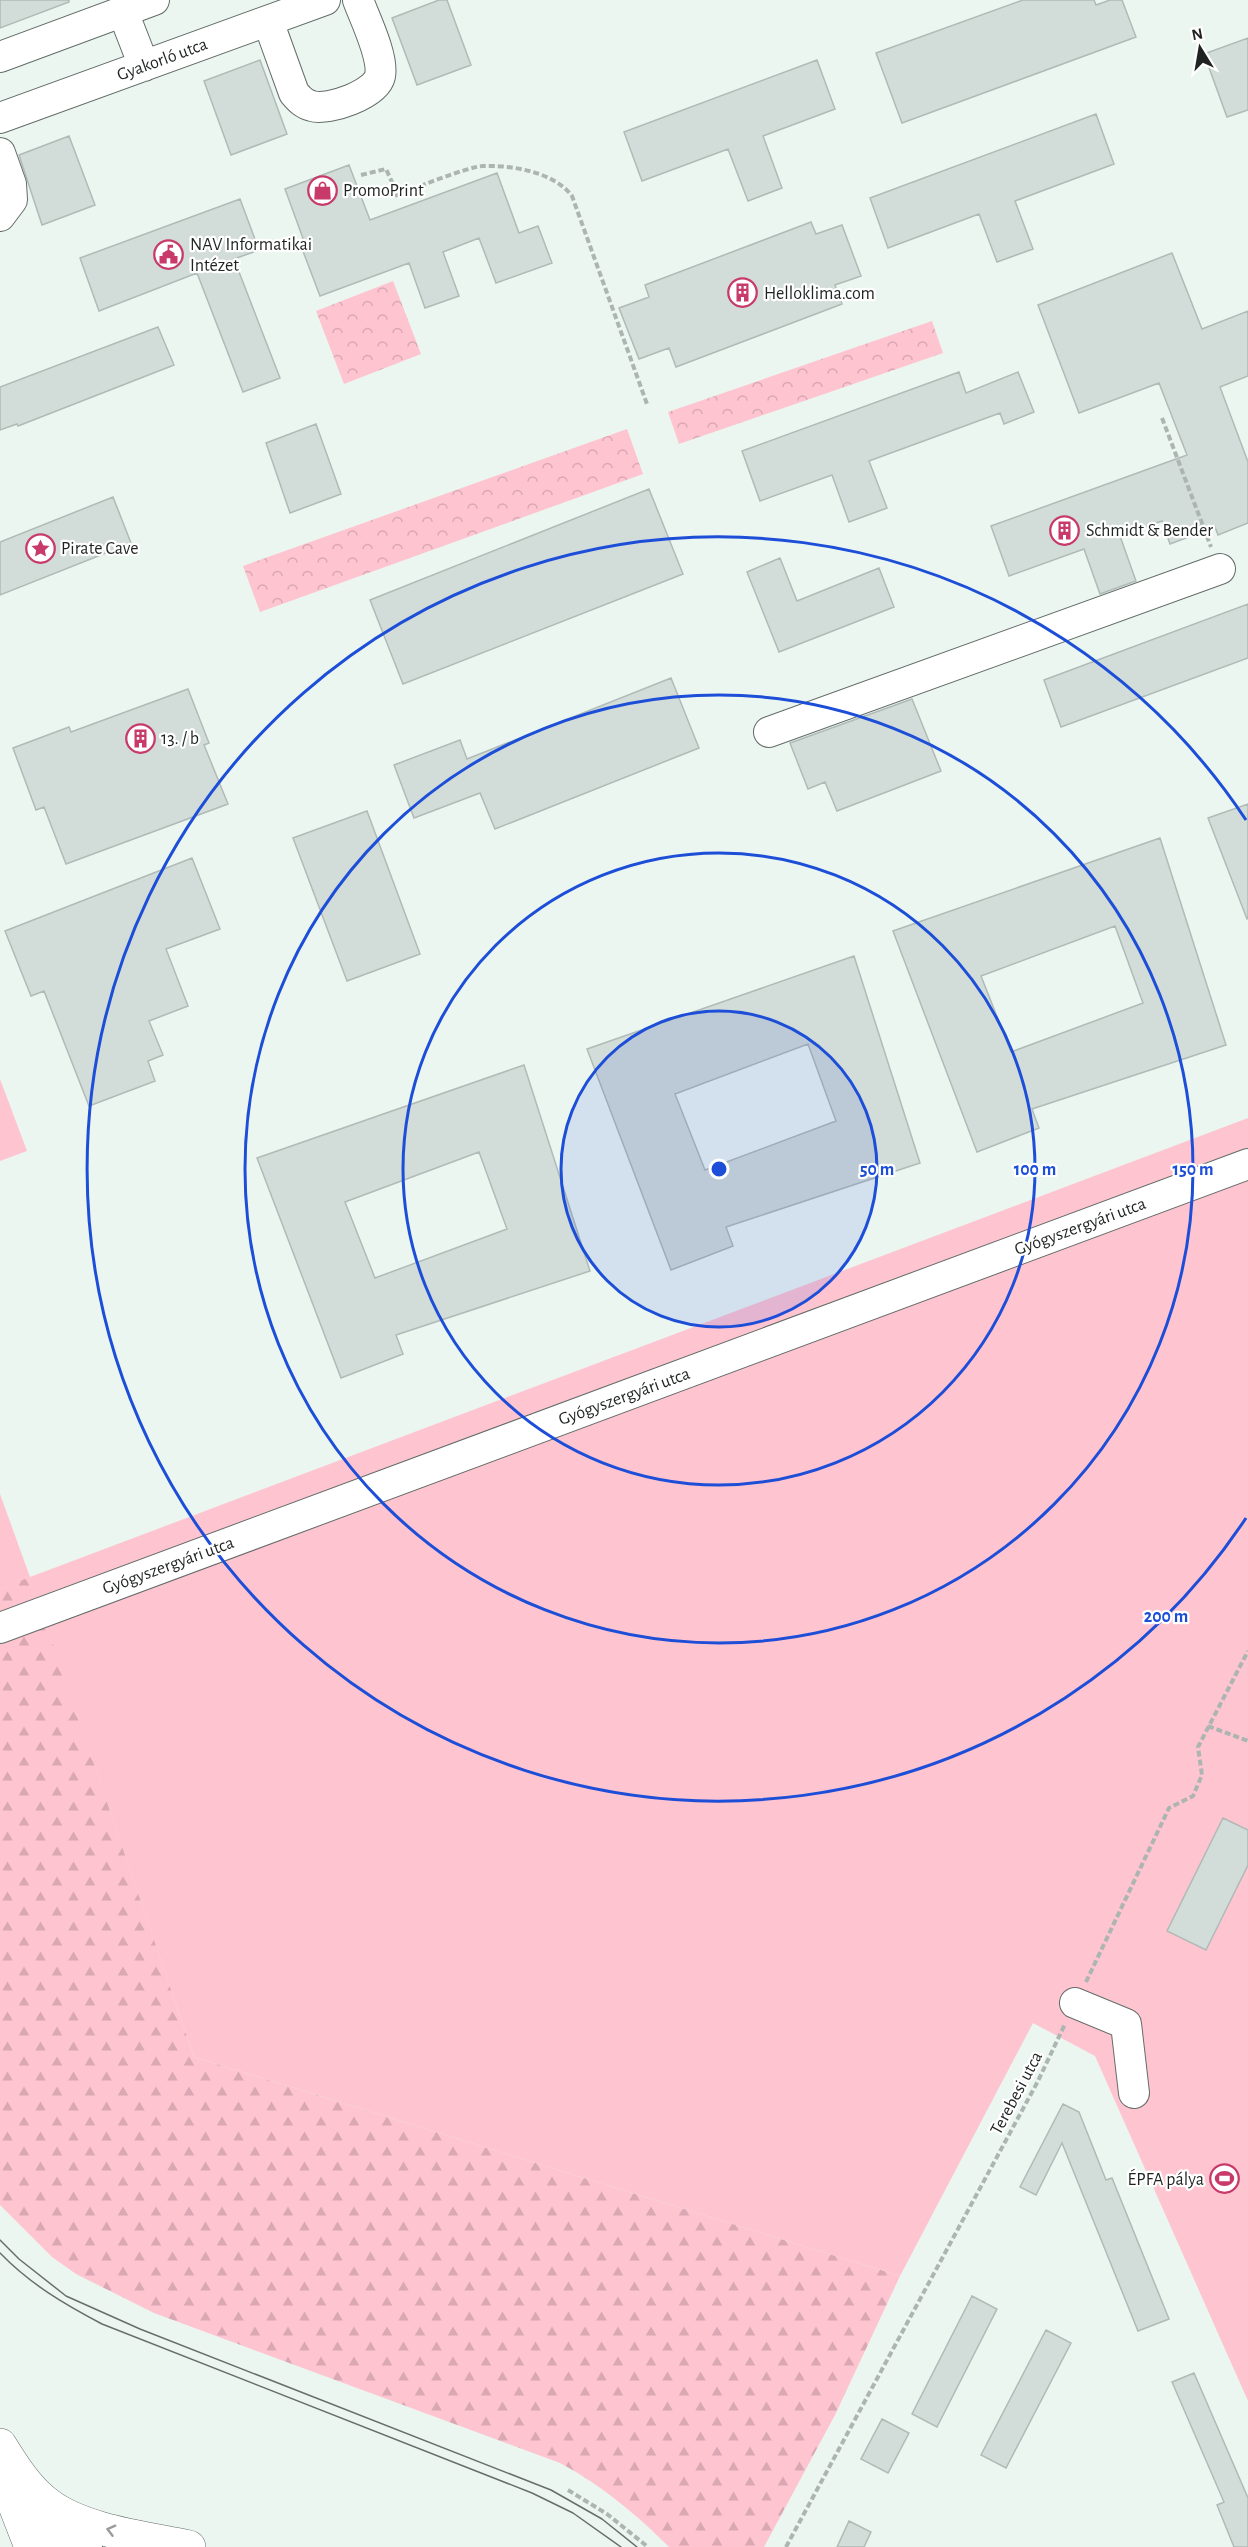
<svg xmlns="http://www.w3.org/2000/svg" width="1248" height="2547" font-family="'Alegreya Sans',sans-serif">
  <defs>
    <pattern id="forest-firs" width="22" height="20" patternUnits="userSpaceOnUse" patternTransform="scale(1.5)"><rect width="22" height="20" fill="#fec4d0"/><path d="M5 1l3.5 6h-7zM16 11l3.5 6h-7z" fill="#d9a8b2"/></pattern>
    <pattern id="park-crowns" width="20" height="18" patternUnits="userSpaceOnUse" patternTransform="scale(1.5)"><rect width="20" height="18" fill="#fec4d0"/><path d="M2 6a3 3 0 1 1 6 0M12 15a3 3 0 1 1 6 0" fill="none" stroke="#d9a8b2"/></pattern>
  </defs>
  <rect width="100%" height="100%" fill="#ebf6f1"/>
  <path fill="#fec4d0" d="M 0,1079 L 27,1151 L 0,1161 Z
    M 1248,1118 L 1248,2401 L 1095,2056 L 1033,2023 L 900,2276 L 194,2057 L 30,1578 L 0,1589 L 0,1494 L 30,1577 Z"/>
  <path fill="url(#forest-firs)" d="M 30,1577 L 194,2057 L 900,2276 L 835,2415 L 764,2547 L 669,2547 C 636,2514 601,2485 560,2463 L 154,2313 L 76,2274 L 52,2257 L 0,2205 L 0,1589 Z"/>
  <path fill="url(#park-crowns)" d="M 393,281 L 421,354 L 344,384 L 316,311 Z
    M 932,321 L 943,353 L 679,444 L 668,412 Z
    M 627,429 L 643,474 L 260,612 L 243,566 Z"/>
  <path fill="#d2dcd8" stroke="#b0bab6" stroke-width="1.5" fill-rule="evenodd" d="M 0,0 L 69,0 L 69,2 L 0,28 Z
    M 439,0 L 447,0 L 471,65 L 417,85 L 392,18 Z
    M 1023,0 L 1094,0 L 1096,5 L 1110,0 L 1122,0 L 1136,37 L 902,123 L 876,53 Z
    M 1248,38 L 1248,110 L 1227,117 L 1204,54 Z
    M 260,60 L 287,134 L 231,155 L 204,81 Z
    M 817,60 L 835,109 L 763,136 L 782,188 L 748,201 L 728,149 L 642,181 L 624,132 Z
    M 1096,114 L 1114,164 L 1015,201 L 1033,249 L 997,262 L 979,214 L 888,248 L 870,198 Z
    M 69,136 L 95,205 L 42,225 L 19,155 Z
    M 349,165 L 370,220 L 497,173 L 519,233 L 538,226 L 552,263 L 496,283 L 479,238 L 443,252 L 459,296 L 425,308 L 409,263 L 320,296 L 301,246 L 305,244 L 285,189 Z
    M 240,199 L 259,250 L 234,259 L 280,378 L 243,392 L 197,273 L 99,311 L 80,258 Z
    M 811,222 L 816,234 L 842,225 L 861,276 L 835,285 L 842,304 L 676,367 L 669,348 L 639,359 L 619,308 L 649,297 L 645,285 Z
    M 1172,253 L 1202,329 L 1248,311 L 1248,376 L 1220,387 L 1248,462 L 1248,523 L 1218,535 L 1215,527 L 1170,544 L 1162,521 L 1120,536 L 1136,581 L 1100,594 L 1084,549 L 1009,576 L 991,526 L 1187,455 L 1159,383 L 1079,413 L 1038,305 Z
    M 158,327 L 174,365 L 18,426 L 17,424 L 0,430 L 0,387 Z
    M 959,372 L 966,393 L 1018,372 L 1034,412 L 1004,424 L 1000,413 L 869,461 L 887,508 L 849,522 L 832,475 L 760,501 L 742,451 Z
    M 316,424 L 341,494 L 290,513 L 266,443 Z
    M 649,489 L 683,574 L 403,684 L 370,600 Z
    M 113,497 L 131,543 L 0,595 L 0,542 Z
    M 780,558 L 797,601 L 879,568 L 894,607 L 779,652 L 747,572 Z
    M 1248,604 L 1248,658 L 1061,727 L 1044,680 Z
    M 671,678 L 699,748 L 495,829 L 480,793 L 414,818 L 394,765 L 460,740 L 467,759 Z
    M 188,689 L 209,743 L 204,745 L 228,804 L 66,864 L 44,807 L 36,810 L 13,748 L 69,727 L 71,732 Z
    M 912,699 L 941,771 L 837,811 L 825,782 L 808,789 L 790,743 Z
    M 1248,804 L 1248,918 L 1247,919 L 1208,818 Z
    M 367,811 L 420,954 L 347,981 L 293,838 Z
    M 1160,838 L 1226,1045 L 1032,1109 L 1039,1128 L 977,1152 L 893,931 ZM 1115,926 L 1143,1003 L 1011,1052 L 981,976 Z
    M 192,858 L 220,929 L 166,949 L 188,1006 L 149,1021 L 163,1055 L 148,1061 L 155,1081 L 89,1106 L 44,991 L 31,996 L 5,931 Z
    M 854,956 L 920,1163 L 726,1227 L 733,1246 L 671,1270 L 587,1049 ZM 808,1044 L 836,1121 L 705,1170 L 675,1094 Z
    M 524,1065 L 590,1271 L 396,1335 L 403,1354 L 341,1378 L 257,1158 ZM 479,1152 L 507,1229 L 375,1278 L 345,1202 Z
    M 1223,1818 L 1248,1830 L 1248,1865 L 1206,1950 L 1167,1931 Z
    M 1063,2104 L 1079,2112 L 1106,2180 L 1112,2178 L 1169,2319 L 1138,2331 L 1062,2143 L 1036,2195 L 1020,2187 Z
    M 972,2296 L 997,2309 L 937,2427 L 912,2414 Z
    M 1046,2330 L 1071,2343 L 1006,2468 L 981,2455 Z
    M 1194,2373 L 1248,2498 L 1248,2547 L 1234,2547 L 1217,2505 L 1224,2502 L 1172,2382 Z
    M 882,2419 L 909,2433 L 888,2473 L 861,2459 Z
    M 849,2521 L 871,2532 L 864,2547 L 837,2547 Z"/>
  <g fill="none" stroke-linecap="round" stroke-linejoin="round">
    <defs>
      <path id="minor" d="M 123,12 L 144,66
        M 268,21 L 294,93 C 300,100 304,104 312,106 C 329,111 376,94 380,76 C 384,57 365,19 358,0
        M 0,57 L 154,0
        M 0,118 L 325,0
        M 0,153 L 11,184 L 12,200 L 0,216
        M 769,732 L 1220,569
        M 0,1628 L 1248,1164
        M 1075,2003 L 1126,2024 L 1134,2093
        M 13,2496 C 24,2523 60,2539 87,2547"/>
      <path id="major" d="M 0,2445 C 13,2466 28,2490 49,2505 C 84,2531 147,2538 189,2547
        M 0,2467 L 31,2547"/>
    </defs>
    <use href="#minor" stroke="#636c68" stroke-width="32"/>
    <use href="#major" stroke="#636c68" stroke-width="34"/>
    <path stroke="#acb5b1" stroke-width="4" stroke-dasharray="6 3" stroke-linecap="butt" d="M 361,175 L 386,169 L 398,195
      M 395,196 C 412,189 467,167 483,166 C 512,165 554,172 572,196 L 647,404
      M 1162,418 L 1211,547
      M 1208,1726 L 1248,1741
      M 1086,1982 L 1169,1808 L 1193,1796 L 1202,1775 L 1198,1747 L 1248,1651
      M 568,2490 L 607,2514 L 648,2547
      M 786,2547 L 1038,2081 L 1065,2024"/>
    <use href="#minor" stroke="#fff" stroke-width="30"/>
    <use href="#major" stroke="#fff" stroke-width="33"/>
    <path stroke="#686e6c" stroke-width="1.5" d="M 0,2240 L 19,2259 L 66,2296 L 140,2329 L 551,2490 L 602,2519 L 637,2547
      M 0,2253 C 30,2284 64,2304 102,2324 L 532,2493 L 573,2513 L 621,2547"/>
  </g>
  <defs><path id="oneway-chevron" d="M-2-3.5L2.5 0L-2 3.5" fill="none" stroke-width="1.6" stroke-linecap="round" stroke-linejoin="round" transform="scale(1.5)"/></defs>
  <use stroke="#9a9c9c" href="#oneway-chevron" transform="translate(111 2530) rotate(-165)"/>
  <circle cx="719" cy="1169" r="158" fill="#1d4ed8" fill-opacity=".12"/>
  <g fill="none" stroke="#1d4ed8" stroke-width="3">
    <circle cx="719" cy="1169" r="158"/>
    <circle cx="719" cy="1169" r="316"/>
    <circle cx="719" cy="1169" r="474"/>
    <path d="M1246 1518A632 632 0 1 1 1246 820"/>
  </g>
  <defs>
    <symbol id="shop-ring" viewBox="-11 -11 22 22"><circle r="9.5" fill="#fff" stroke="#c73a69" stroke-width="1.5"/><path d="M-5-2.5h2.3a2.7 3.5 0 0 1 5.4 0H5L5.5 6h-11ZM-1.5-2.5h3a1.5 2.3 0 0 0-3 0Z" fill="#c73a69"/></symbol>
    <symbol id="civic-ring" viewBox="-11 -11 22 22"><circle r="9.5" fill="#fff" stroke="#c73a69" stroke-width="1.5"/><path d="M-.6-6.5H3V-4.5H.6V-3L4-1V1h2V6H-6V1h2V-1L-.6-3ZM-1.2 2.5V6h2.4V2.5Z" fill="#c73a69"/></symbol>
    <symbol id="building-ring" viewBox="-11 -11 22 22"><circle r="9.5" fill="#fff" stroke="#c73a69" stroke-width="1.5"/><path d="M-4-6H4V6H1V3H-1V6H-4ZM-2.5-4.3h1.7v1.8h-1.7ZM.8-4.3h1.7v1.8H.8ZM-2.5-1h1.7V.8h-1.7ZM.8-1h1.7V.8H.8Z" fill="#c73a69"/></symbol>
    <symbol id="sight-ring" viewBox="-11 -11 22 22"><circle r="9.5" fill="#fff" stroke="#c73a69" stroke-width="1.5"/><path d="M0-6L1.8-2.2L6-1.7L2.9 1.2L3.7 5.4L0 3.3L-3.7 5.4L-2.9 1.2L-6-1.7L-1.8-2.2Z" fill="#c73a69"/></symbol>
    <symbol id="stadium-ring" viewBox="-11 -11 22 22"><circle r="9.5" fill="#fff" stroke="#c73a69" stroke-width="1.5"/><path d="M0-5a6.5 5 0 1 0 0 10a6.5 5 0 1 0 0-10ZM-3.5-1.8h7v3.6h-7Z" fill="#c73a69"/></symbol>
  </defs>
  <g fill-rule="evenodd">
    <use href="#shop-ring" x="306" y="174" width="33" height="33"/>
    <use href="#civic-ring" x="152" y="238" width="33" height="33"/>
    <use href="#building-ring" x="726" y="276" width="33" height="33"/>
    <use href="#building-ring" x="1048" y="514" width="33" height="33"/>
    <use href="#sight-ring" x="24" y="532" width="33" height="33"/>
    <use href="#building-ring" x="124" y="722" width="33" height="33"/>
    <use href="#stadium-ring" x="1208" y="2162" width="33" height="33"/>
  </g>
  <g text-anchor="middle" stroke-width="4.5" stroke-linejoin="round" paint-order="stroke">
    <g font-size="18" fill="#1f2322" stroke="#fff">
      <text transform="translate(162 59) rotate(-20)" y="6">Gyakorló utca</text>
      <text transform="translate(1080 1226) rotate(-20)" y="6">Gyógyszergyári utca</text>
      <text transform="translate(624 1396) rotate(-20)" y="6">Gyógyszergyári utca</text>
      <text transform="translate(168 1565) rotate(-20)" y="6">Gyógyszergyári utca</text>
      <text transform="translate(1016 2093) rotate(-62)" y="6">Terebesi utca</text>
    </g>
    <g font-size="18" fill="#1f2322" stroke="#fff" text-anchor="start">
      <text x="343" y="196">PromoPrint</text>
      <text x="190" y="250">NAV Informatikai<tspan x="190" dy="21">Intézet</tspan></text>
      <text x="764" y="299">Helloklima.com</text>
      <text x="1086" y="536">Schmidt &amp; Bender</text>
      <text x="61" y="554">Pirate Cave</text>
      <text x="161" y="744">13. / b</text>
      <text x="1204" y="2185" text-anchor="end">ÉPFA pálya</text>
    </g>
  </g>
  <circle cx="719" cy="1169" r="9" fill="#1d4ed8" stroke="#fff" stroke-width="3"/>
  <g font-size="18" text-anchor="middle" font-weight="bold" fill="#1d4ed8" stroke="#fff" stroke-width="4.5" stroke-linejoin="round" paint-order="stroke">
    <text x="877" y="1175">50 m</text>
    <text x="1035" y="1175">100 m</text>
    <text x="1193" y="1175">150 m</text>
    <text x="1166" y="1622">200 m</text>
  </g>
  <g transform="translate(1200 48) rotate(349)" stroke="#ffffff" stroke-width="4.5" paint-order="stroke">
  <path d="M0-4.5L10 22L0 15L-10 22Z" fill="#1f2322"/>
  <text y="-9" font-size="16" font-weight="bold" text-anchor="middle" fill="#1f2322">N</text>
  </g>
</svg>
